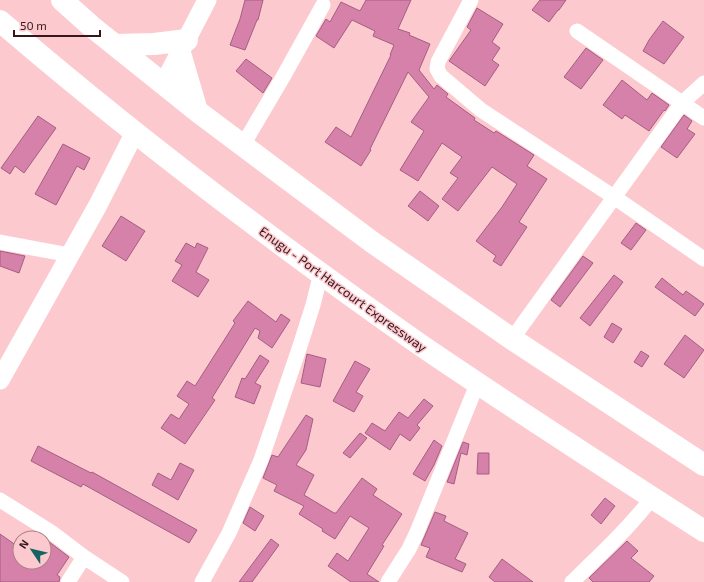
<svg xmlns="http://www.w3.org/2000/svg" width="704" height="582" font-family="'Exo 2',sans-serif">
  <rect width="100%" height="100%" fill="#fcc9cf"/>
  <path fill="#d681a9" stroke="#a35f80" d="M 245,0 L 263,0 L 258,20 L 257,20 L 245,50 L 230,45 L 240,19 Z
    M 366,0 L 411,0 L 398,29 L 410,33 L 409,35 L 430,44 L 419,70 L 434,89 L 437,85 L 448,94 L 446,97 L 475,118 L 474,120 L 494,133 L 496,131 L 534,155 L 527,166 L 547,179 L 519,222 L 527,227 L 501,266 L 493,261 L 496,256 L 476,241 L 502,207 L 517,184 L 492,167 L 458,211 L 442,199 L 458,178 L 450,173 L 462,157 L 442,143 L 418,181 L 400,170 L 424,131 L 411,122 L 429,97 L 408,72 L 370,149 L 371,150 L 361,166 L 325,142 L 336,127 L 351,137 L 391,55 L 390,55 L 394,45 L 373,36 L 375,31 L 352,20 L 334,48 L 316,36 L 326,19 L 330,22 L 341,2 L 360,11 Z
    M 540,0 L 566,0 L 559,10 L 558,10 L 549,22 L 532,10 Z
    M 477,8 L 503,24 L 492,42 L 500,48 L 492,60 L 499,65 L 485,86 L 449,61 L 471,30 L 467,27 Z
    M 663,21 L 684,37 L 664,64 L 643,51 L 649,40 Z
    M 586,48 L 603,60 L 581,89 L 564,77 Z
    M 246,59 L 272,78 L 263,93 L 236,71 Z
    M 622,80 L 647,100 L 652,93 L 669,105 L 665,111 L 664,110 L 649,131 L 625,115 L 622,119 L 603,105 Z
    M 684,115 L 692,121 L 687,129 L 695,134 L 677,158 L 661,147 Z
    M 38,116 L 56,128 L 24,173 L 15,166 L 10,174 L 1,168 Z
    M 63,144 L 90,158 L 84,170 L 77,166 L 56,205 L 35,194 Z
    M 420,191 L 439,206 L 428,221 L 408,206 Z
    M 121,216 L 145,231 L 126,261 L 102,246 Z
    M 636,223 L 646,230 L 631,250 L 621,243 Z
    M 186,243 L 195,248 L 197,243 L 208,248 L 196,272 L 209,280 L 198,297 L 172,281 L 182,265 L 175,261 Z
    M 0,251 L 25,256 L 19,273 L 0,266 Z
    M 583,256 L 593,263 L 560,307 L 551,300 Z
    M 614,275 L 623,282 L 590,326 L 580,318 Z
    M 662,278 L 683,295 L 686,291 L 704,304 L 695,316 L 655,287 Z
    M 248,301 L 276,322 L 281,314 L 290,320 L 272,348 L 258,338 L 260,331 L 255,328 L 212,398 L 215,400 L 185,444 L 161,428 L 171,414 L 179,419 L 189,404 L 177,396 L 187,381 L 195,386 L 235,323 L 233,321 Z
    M 612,323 L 622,329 L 613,343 L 604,337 Z
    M 685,335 L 704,350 L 684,378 L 664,364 Z
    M 641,351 L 649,356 L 642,367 L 634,362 Z
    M 307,354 L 326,359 L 320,387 L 301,383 Z
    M 260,355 L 269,361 L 255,383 L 261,386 L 254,404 L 235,397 L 242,378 L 245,379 Z
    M 355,361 L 370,369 L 356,392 L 363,396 L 354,412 L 333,401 Z
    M 424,399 L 433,406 L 417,425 L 420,428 L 410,441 L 400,434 L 390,450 L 365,433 L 372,423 L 385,431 L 399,412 L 408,418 Z
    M 306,415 L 313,419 L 306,450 L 296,465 L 314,475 L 304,495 L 334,513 L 336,513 L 362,478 L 377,489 L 373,495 L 402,514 L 382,545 L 384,546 L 367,574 L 379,582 L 351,582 L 328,566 L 337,553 L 348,561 L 369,528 L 350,516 L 335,539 L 322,531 L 323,529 L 299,514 L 304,506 L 274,491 L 277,485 L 263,478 L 272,455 L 278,457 Z
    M 360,433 L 367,438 L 350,458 L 343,453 Z
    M 434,440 L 442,446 L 434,465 L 425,481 L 413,474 Z
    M 463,442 L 469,444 L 467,455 L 461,453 L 454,484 L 447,482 Z
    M 38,446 L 91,473 L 92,472 L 197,530 L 189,543 L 83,484 L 81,487 L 31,461 Z
    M 478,453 L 489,453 L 489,474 L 477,474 Z
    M 180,463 L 194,470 L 178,500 L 152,485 L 158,473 L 171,480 Z
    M 605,498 L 615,506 L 601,524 L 591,515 Z
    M 250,507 L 264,516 L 255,531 L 243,523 Z
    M 435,512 L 446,516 L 444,521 L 468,533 L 455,559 L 466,564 L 462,572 L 426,557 L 430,548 L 421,545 Z
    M 0,534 L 20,548 L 20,562 L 44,562 L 44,538 L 69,557 L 57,575 L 60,577 L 59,582 L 0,582 Z
    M 271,539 L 279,545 L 252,582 L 239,582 Z
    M 627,541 L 638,551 L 631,558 L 654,576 L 649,582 L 593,582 L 589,578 Z
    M 502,559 L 533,582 L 495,582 L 489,577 Z"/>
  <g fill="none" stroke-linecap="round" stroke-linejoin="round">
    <path stroke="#fff" stroke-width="15" d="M 471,0 L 438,62 L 437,69 L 441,76 L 481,110 L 614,197 L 704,259
      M 704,83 L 682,103 L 704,118
      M 243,145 L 283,77 L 323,5
      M 0,242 L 70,255
      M 512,339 L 682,103 L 577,31
      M 0,500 L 51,532 L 84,557 L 68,582
      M 84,557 L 122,582
      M 202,582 L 229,533 L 261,460 L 299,349 L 313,305 L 321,273
      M 388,582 L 409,549 L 417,532 L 478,382
      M 572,582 C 600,555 628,529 652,498"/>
    <path stroke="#fff" stroke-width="19" d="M 164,83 L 207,0
      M 0,380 L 98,205 L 135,132"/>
    <path stroke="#fff" stroke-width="22" d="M 62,0 L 91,26 L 197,111 L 372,242 L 512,339 L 704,465
      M 0,21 C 134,136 275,243 419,344 C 513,408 609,470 704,531
      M 115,45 L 154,44 L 187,40
      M 180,53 L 197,111"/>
  </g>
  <g text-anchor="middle" stroke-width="3" stroke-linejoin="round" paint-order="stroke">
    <g font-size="13" fill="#35171c" stroke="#fcc9cf">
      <text transform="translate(343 289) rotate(36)" y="5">Enugu - Port Harcourt Expressway</text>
    </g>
  </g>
  <g transform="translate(32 550) rotate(305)"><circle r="19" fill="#fcc9cf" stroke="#ac8287"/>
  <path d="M0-3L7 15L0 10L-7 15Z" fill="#166461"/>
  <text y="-6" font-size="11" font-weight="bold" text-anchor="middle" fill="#35171c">N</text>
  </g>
  <path d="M14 30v6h86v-6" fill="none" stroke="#35171c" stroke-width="2"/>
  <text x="20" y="30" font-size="12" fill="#35171c" stroke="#fcc9cf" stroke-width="3" paint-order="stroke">50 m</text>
</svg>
